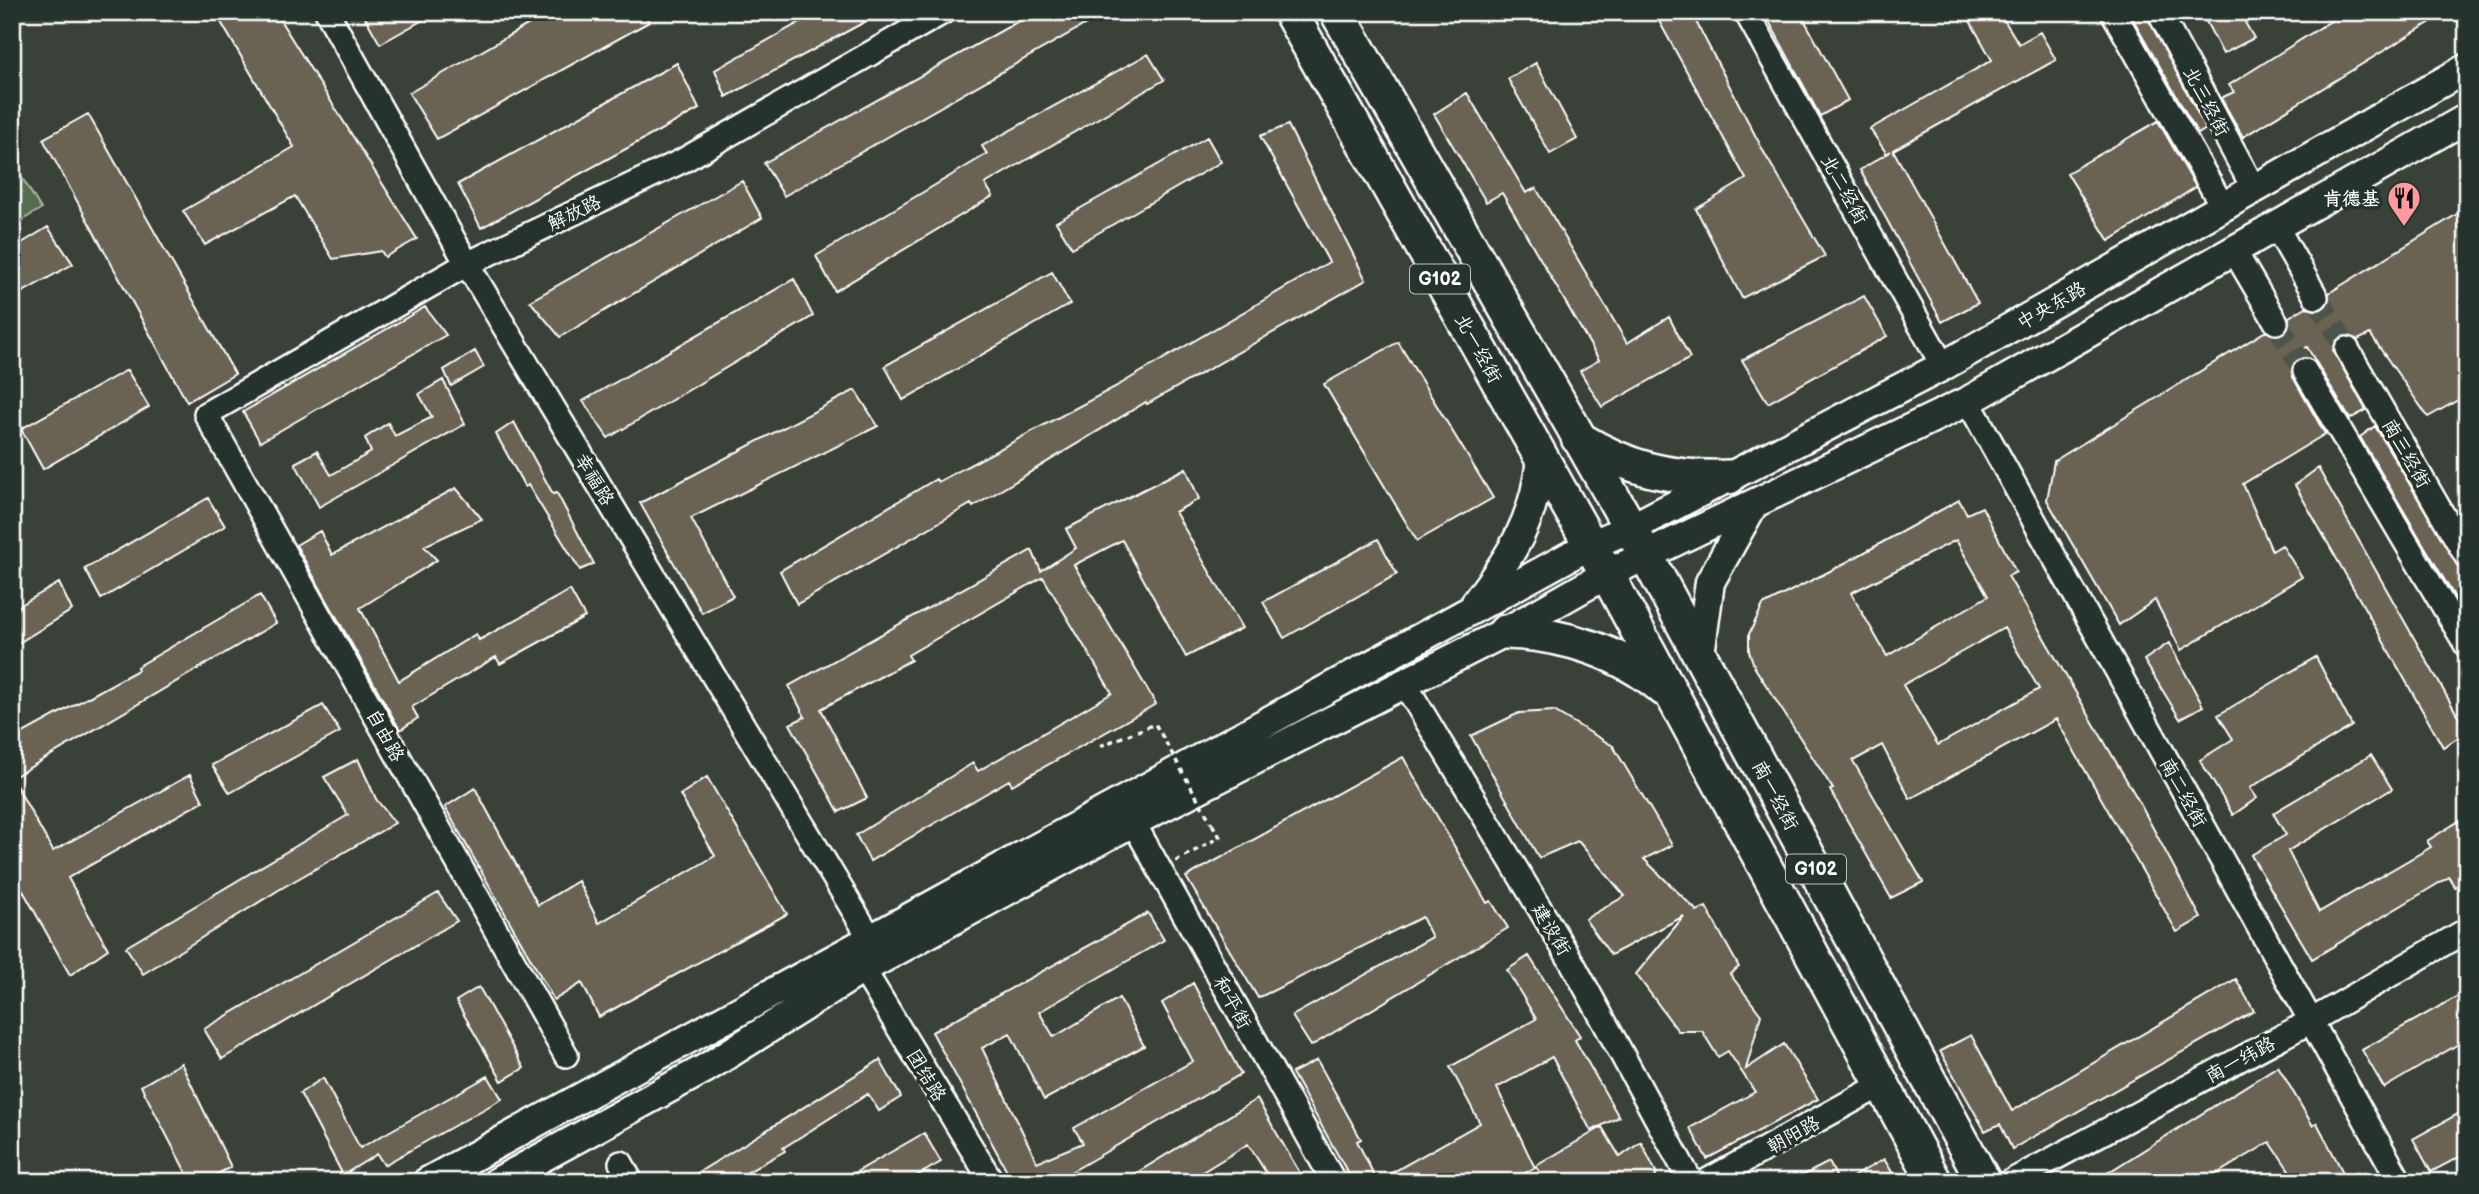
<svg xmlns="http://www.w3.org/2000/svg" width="2479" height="1194" font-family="'Balsamiq Sans','LXGW WenKai TC',sans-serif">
  <rect width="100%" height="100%" fill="#3a4138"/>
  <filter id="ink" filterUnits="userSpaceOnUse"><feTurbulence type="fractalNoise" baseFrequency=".0143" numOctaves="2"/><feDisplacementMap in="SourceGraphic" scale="14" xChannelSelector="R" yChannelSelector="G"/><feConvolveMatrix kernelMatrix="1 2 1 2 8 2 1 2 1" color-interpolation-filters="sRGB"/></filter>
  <g filter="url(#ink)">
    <path fill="#566c51" stroke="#aab6a8" stroke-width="2" d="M 12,161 L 41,209 L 12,226 Z"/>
    <path fill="#6a6252" stroke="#fff" stroke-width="2" fill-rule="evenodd" d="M 226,12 L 275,12 L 417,239 L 385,257 L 381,251 L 333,259 L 295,196 L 205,245 L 183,211 L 294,147 L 218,17 Z
      M 362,12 L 437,12 L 380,44 Z
      M 550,12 L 644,12 L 649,22 L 437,139 L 409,93 Z
      M 818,12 L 883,12 L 726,97 L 715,70 Z
      M 1035,12 L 1107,12 L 784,196 L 764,163 Z
      M 1654,12 L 1691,12 L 1766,156 L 1825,256 L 1742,298 L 1696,209 L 1746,179 Z
      M 1764,12 L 1800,12 L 1848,100 L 1820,116 Z
      M 1965,12 L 1999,12 L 2019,44 L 2040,32 L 2056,60 L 1893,150 L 1978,303 L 1942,322 L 1860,170 L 1891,151 L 1887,154 L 1870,129 L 1992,60 Z
      M 2129,12 L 2145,12 L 2206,129 L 2198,134 Z
      M 2201,12 L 2239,12 L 2254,38 L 2223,54 Z
      M 2345,12 L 2447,12 L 2243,137 L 2221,98 L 2234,92 L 2229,85 Z
      M 1148,54 L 1164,80 L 985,184 L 993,196 L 835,291 L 816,256 L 987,154 L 982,146 Z
      M 677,63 L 699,109 L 481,228 L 458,184 Z
      M 1536,63 L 1577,139 L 1550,154 L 1508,79 Z
      M 1467,93 L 1526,193 L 1536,188 L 1627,343 L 1669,317 L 1690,358 L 1602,407 L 1580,371 L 1599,360 L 1502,193 L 1486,202 L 1434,114 Z
      M 88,114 L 235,374 L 187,402 L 43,139 Z
      M 2158,121 L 2196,187 L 2109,241 L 2067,173 Z
      M 1288,125 L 1366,280 L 1147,404 L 1146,402 L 973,507 L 971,504 L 797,604 L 780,571 L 936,479 L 938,482 L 1117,386 L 1329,262 L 1260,136 Z
      M 1207,137 L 1221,162 L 1072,248 L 1056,222 Z
      M 742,181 L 762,218 L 560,337 L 530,301 Z
      M 2467,208 L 2467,395 L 2428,417 L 2370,334 L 2358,340 L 2346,335 L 2335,341 L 2333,350 L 2366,410 L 2350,419 L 2307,347 L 2295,353 L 2298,359 L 2293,365 L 2293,377 L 2325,434 L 2243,484 L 2272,551 L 2282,545 L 2302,577 L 2181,650 L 2155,600 L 2119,625 L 2047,500 L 2054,461 L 2266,331 L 2275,336 L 2284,334 L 2288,328 L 2289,317 L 2306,307 L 2315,311 L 2323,309 L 2328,303 L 2329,293 Z
      M 48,227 L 73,264 L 12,298 L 12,249 Z
      M 1052,272 L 1070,304 L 903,400 L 885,366 Z
      M 794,279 L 813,316 L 608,438 L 583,401 Z
      M 1864,296 L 1887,336 L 1768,403 L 1742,360 Z
      M 425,307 L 446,335 L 260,442 L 243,412 Z
      M 1398,342 L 1493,498 L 1417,541 L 1324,384 Z
      M 475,351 L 484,367 L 451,386 L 444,370 Z
      M 127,370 L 149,407 L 43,469 L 21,429 Z
      M 443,380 L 465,424 L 319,507 L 295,463 L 317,451 L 331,475 L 371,452 L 365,438 L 388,423 L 395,436 L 432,417 L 419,394 Z
      M 855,390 L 878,426 L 691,518 L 733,596 L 702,613 L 640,503 Z
      M 514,422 L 553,494 L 557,493 L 594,564 L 580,570 L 528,485 L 525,487 L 496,434 Z
      M 2375,426 L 2467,581 L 2467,618 L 2360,437 Z
      M 1186,468 L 1199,499 L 1175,512 L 1242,628 L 1186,657 L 1122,540 L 1074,565 L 1156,704 L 1012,785 L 1009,780 L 870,861 L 856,835 L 973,763 L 978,771 L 1112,693 L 1043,577 L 908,655 L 911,660 L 821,709 L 867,798 L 839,812 L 790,724 L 805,717 L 789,686 L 1032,550 L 1041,571 L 1076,548 L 1066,529 Z
      M 2318,468 L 2467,732 L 2443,747 L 2295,485 Z
      M 456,488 L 482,519 L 424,546 L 437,560 L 360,608 L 399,681 L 476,634 L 479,640 L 570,590 L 585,617 L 500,664 L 496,657 L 412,707 L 418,718 L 400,730 L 296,545 L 320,531 L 332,555 Z
      M 208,498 L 225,526 L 101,599 L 85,569 Z
      M 1959,500 L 1967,514 L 1982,507 L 2016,572 L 2008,576 L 2137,798 L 2201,918 L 2177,932 L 2056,719 L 1910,799 L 1882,745 L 1853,761 L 1923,882 L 1891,898 L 1830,790 L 1833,789 L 1755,668 L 1749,651 L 1749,634 L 1763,605 L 1836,568 ZM 1956,540 L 1988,596 L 1887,656 L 1851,593 ZM 2004,628 L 2039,689 L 1938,745 L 1903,685 Z
      M 1378,539 L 1397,574 L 1284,638 L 1263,602 Z
      M 59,583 L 72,610 L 12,647 L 12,610 Z
      M 260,595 L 276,623 L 12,778 L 12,739 L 138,670 L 137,667 Z
      M 2169,643 L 2203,706 L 2180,719 L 2144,660 Z
      M 2316,657 L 2352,726 L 2250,788 L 2257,798 L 2233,815 L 2200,760 L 2233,739 L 2218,715 Z
      M 323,705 L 340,732 L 230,793 L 212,765 Z
      M 1554,711 L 1613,746 L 1672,845 L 1644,859 L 1697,911 L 1706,907 L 1739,967 L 1730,974 L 1761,1015 L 1746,1069 L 1784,1044 L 1818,1099 L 1707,1159 L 1690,1128 L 1755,1092 L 1728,1051 L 1718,1057 L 1702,1031 L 1678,1031 L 1636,974 L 1684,916 L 1611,955 L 1585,919 L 1625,896 L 1578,841 L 1539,858 L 1471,736 L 1519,713 Z
      M 2371,755 L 2392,789 L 2288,851 L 2319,912 L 2431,847 L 2427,841 L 2467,816 L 2467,879 L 2455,887 L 2449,877 L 2312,959 L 2251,855 L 2286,835 L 2273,813 Z
      M 1403,757 L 1487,903 L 1491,901 L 1508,928 L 1311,1046 L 1292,1016 L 1432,937 L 1422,917 L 1258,998 L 1186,877 Z
      M 358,759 L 376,799 L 395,823 L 282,888 L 143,974 L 126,947 L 348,815 L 324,777 Z
      M 190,775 L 203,801 L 68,878 L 108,949 L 70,975 L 12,871 L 12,778 L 53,851 Z
      M 707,777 L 787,914 L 599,1017 L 582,983 L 554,1000 L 445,807 L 475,788 L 538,905 L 578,881 L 599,923 L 715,856 L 680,795 Z
      M 438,893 L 457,921 L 222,1059 L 204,1029 Z
      M 1148,913 L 1164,940 L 1039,1012 L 1054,1037 L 1119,998 L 1144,1046 L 1044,1100 L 1010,1033 L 982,1048 L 1037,1162 L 1083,1143 L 1074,1128 L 1193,1061 L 1162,1003 L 1193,983 L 1241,1074 L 1071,1172 L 1077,1182 L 1013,1182 L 932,1032 Z
      M 1529,956 L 1580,1036 L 1575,1040 L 1619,1117 L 1591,1131 L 1552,1057 L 1497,1088 L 1535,1168 L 1509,1182 L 1353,1182 L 1292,1073 L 1317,1060 L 1361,1139 L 1357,1141 L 1377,1181 L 1480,1123 L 1450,1067 L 1536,1019 L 1507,970 Z
      M 2236,979 L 2254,1011 L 2012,1149 L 2000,1124 L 1985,1131 L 1940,1051 L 1971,1035 L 2012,1111 Z
      M 479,987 L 524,1068 L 502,1081 L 456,1001 Z
      M 2467,991 L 2467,1039 L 2384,1088 L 2362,1050 Z
      M 880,1060 L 901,1097 L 879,1111 L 868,1094 L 783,1148 L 785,1151 L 730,1182 L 683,1182 Z
      M 181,1063 L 231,1167 L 202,1182 L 191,1182 L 141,1086 Z
      M 2278,1066 L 2313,1126 L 2317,1123 L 2348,1182 L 2297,1182 L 2270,1142 L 2203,1182 L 2093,1182 Z
      M 488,1076 L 502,1099 L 384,1165 L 377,1154 L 343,1175 L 300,1093 L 323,1078 L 360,1148 Z
      M 1257,1099 L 1305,1182 L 1272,1182 L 1248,1144 L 1186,1182 L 1122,1182 Z
      M 2467,1109 L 2467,1153 L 2431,1172 L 2413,1139 Z
      M 1602,1127 L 1620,1157 L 1641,1142 L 1656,1172 L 1655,1182 L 1545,1182 L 1536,1166 Z
      M 924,1133 L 941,1162 L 906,1182 L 839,1182 Z
      M 1884,1159 L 1898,1182 L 1844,1182 Z
      M 1829,1162 L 1839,1182 L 1790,1182 Z"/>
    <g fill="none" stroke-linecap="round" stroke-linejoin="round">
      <path stroke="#4e544c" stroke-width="23" stroke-dasharray="23 11" stroke-linecap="butt" d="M 2316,297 L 2347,349
        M 2276,322 L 2305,371"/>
      <defs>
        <path id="minor" d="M 327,12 L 467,264 L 872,941
          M 1746,12 L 1943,366
          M 2113,12 L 2223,207
          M 2159,12 L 2254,189
          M 2277,228 L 2316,297
          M 2233,249 L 2276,322
          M 2347,349 L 2467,557
          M 2305,371 L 2467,646
          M 1968,401 L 2400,1182
          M 1403,681 L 1573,964 L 1691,1182
          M 1133,822 L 1334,1182
          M 863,969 L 992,1182
          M 566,1055 L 206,414 L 467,264 L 684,160 L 943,12
          M 621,1163 L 631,1182
          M 1705,1182 L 1881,1085
          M 2010,1182 L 2311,1021 L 2467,930"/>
        <path id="major" d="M 1476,602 C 1512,555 1535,519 1541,458
          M 1700,654 L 1710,582 L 1753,505
          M 427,1182 L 1590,545 L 1629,529 L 1943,366 L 2467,68
          M 497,1182 L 706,1068 L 863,969 L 1133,822 L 1505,632 L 1607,574 L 1968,401 L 2467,118"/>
        <path id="highway" d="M 1290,12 L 1607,574 L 1935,1182
          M 1337,12 L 1647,557 L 1984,1182
          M 1578,438 C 1629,469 1670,479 1729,477
          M 1505,632 C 1563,634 1620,651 1664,689"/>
      </defs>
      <use href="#minor" stroke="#fff" stroke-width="28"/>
      <use href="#major" stroke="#fff" stroke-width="33"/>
      <use href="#highway" stroke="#fff" stroke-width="38"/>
      <path stroke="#fff" stroke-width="3.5" stroke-dasharray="5 5" stroke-linecap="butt" d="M 1100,746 L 1155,724 L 1161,734
        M 1176,861 L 1220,837 L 1212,824"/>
      <use href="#minor" stroke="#26332d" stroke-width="23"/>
      <use href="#major" stroke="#26332d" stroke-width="28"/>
      <use href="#highway" stroke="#26332d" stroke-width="33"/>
      <path stroke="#fff" stroke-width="3.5" stroke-dasharray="5 5" stroke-linecap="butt" d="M 1161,734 L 1212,824"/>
    </g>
  </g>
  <defs>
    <symbol id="restaurant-pin" viewBox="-11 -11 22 30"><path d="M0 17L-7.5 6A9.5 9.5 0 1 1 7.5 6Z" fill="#ff9aa2" stroke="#26332d"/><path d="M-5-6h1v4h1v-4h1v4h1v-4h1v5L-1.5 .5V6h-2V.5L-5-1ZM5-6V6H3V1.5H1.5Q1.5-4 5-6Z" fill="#111"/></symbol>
  </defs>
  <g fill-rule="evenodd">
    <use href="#restaurant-pin" x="2385" y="179" width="38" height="52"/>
  </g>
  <g text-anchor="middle" stroke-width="7" stroke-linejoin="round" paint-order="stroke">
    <g fill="#26332d" stroke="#bec2c0" stroke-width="2">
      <rect x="1410" y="264.5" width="60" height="29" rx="5"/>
      <rect x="1786" y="854.5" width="60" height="29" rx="5"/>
    </g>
    <g font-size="18" font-weight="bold" fill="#fff">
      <text x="1440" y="285">G102</text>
      <text x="1816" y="875">G102</text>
    </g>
    <g font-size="19" fill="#fff" stroke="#26332d">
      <text transform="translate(2207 101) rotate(62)" y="7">北三经街</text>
      <text transform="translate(1845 189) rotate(61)" y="7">北二经街</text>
      <text transform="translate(574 212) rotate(-26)" y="7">解放路</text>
      <text transform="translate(2051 305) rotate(-30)" y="7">中央东路</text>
      <text transform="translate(1479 348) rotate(61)" y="7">北一经街</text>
      <text transform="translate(2407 453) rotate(60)" y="7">南三经街</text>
      <text transform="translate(595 479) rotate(59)" y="7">幸福路</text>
      <text transform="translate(386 735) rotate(61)" y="7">自由路</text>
      <text transform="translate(2184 792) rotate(61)" y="7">南二经街</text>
      <text transform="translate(1776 795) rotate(62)" y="7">南一经街</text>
      <text transform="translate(1552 929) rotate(59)" y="7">建设街</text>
      <text transform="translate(1233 1002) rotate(61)" y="7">和平街</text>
      <text transform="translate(2240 1059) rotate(-28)" y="7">南一纬路</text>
      <text transform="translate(927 1075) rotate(59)" y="7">团结路</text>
      <text transform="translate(1793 1134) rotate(-29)" y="7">朝阳路</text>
    </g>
    <g font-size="19" font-weight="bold" fill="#fff" stroke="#26332d" text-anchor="end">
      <text x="2380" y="205">肯德基</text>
    </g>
  </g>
  <rect width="2479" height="1194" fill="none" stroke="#26332d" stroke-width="42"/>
  <rect x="21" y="21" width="2437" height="1152" fill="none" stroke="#fff" stroke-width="2.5" filter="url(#ink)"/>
</svg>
